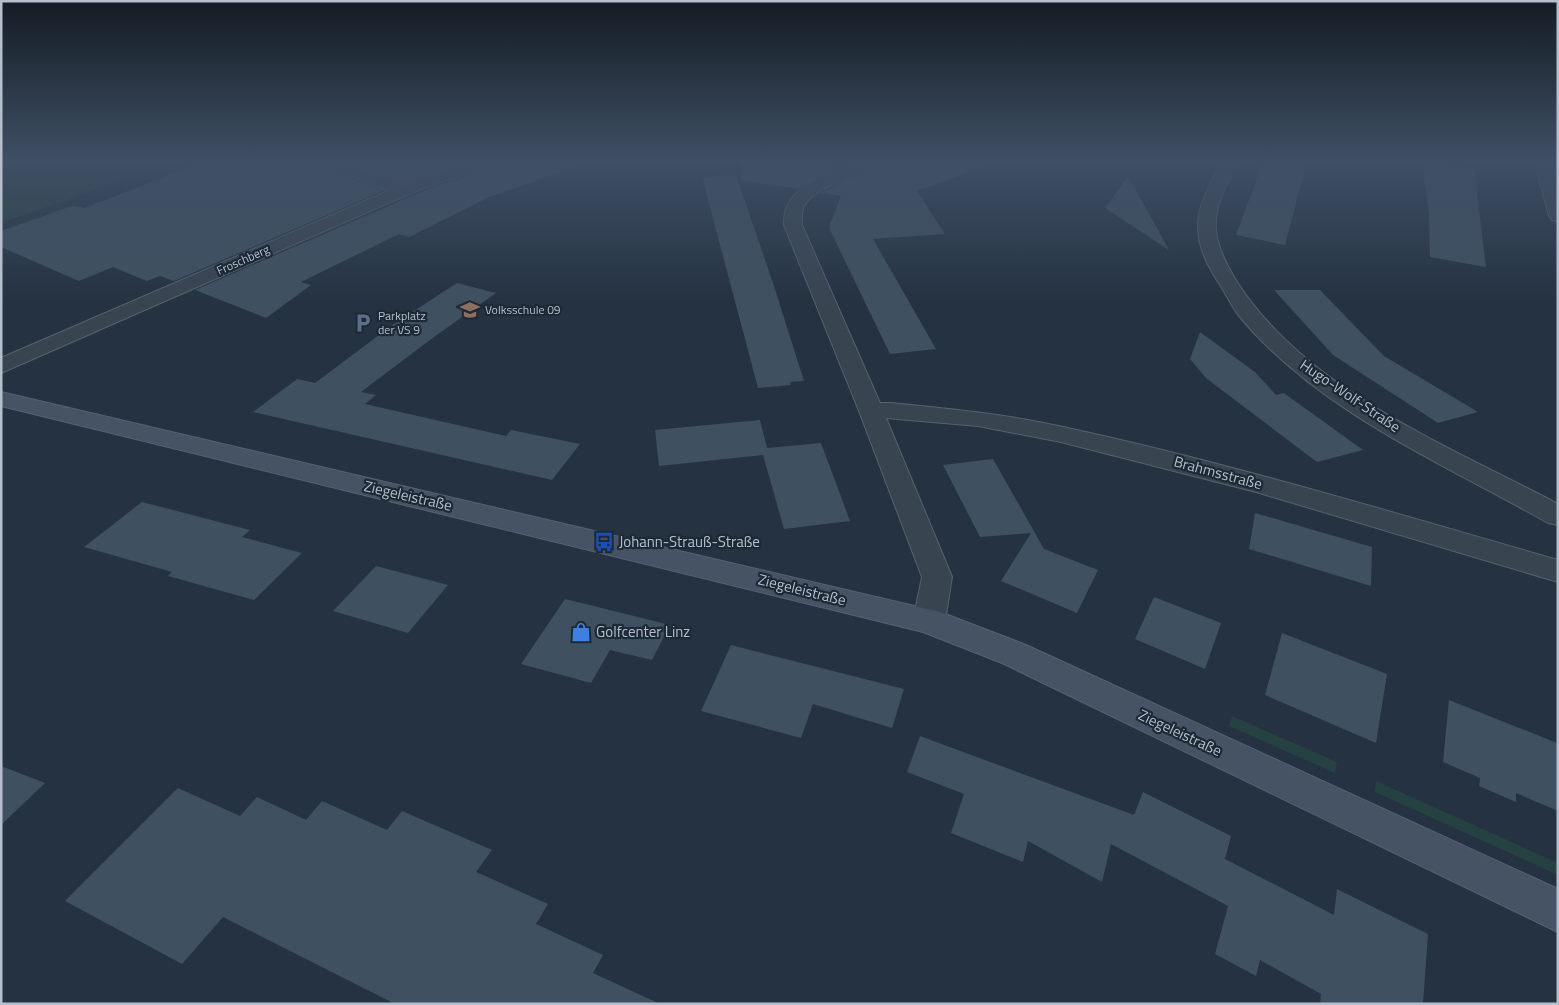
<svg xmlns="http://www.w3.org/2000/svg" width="1559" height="1005" font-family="'Titillium Web',sans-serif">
  <rect width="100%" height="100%" fill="#243241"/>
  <path fill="#264142" d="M 1,162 L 160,162 L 165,165 L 1,223 Z
    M 1232,716 L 1337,762 L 1335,773 L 1229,726 Z
    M 1376,781 L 1558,863 L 1558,875 L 1375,792 Z"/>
  <path fill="#3f5160" d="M 201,162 L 319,162 L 323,167 L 383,191 L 174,281 L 160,276 L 147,281 L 113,267 L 79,281 L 1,247 L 1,231 L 72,206 L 85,208 Z
    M 347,162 L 467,162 L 402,183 Z
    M 497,162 L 575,162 L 576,166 L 487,198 L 409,237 L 399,234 L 301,282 L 311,285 L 266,318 L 195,290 L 430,188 L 493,167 Z
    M 742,162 L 822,162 L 838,168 L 820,176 L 798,189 L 740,180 Z
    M 888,162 L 987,162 L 988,165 L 917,191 L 945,234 L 873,239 L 936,349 L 890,354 L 830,230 L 830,224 L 841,196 L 821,193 L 841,182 L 884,167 Z
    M 1263,162 L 1307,162 L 1285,245 L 1236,235 Z
    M 1422,162 L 1474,169 L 1486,267 L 1430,257 L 1429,214 Z
    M 736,175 L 772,280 L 804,381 L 790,382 L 791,385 L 758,388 L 702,177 Z
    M 1128,176 L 1169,250 L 1105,208 Z
    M 457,283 L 496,293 L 434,337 L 361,392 L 376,395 L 365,404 L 506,436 L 511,430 L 580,444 L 552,480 L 253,412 L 297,379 L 315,383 L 391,326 Z
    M 1274,290 L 1320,290 L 1384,356 L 1478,412 L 1438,423 L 1333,355 Z
    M 1200,332 L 1255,372 L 1276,395 L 1284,393 L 1363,450 L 1317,462 L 1314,460 L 1206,378 L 1190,359 Z
    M 760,420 L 767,448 L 821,443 L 850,521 L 784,529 L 763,455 L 659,466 L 655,430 Z
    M 993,459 L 1044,549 L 1098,570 L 1077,613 L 1001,581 L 1031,533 L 980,537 L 943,465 Z
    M 142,502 L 250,530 L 242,537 L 302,553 L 254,600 L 168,576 L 172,572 L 84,547 Z
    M 1255,513 L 1372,547 L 1371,586 L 1249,549 Z
    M 376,566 L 448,585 L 408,633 L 333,611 Z
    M 1154,597 L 1221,623 L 1205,669 L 1135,639 Z
    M 565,599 L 630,615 L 670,625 L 652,660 L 610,650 L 591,683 L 521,664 Z
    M 1282,633 L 1387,674 L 1376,743 L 1265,695 Z
    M 731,645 L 904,689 L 892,728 L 813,704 L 801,738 L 701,711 Z
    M 1449,700 L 1557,743 L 1558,811 L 1516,793 L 1516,802 L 1479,786 L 1480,778 L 1443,762 Z
    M 920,736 L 1134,815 L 1143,792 L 1231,836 L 1225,859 L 1334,915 L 1337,889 L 1428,934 L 1423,1004 L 1320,1004 L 1321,994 L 1260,960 L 1256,976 L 1215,954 L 1228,906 L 1111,844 L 1102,882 L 1028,841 L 1023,862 L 951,833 L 964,794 L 907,772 Z
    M 1,766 L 45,783 L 1,825 Z
    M 178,788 L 240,816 L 257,797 L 306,820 L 322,801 L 387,830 L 402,811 L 492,850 L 476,872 L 548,904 L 536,924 L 603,955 L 593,973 L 660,1004 L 395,1004 L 223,917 L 182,964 L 65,901 Z"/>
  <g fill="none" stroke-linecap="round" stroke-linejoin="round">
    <defs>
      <path id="street" d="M 321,162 L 342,162 L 402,185 L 472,162 L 495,162 L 492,165 L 429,186 L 386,204 L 1,373 L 1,358 L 388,191 L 324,165 Z
        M 863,162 L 886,162 L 883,165 C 863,172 815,186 804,206 C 801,211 802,219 802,225 L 880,403 L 891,403 C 949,409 1006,414 1063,427 C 1230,463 1394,513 1558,560 L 1558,582 L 1256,492 L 1061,442 L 978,426 L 886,418 L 952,577 L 945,621 L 940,630 L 929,633 L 918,630 L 913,621 L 922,577 L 859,411 L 784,225 C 784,219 784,212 787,206 C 800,180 838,170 863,162 Z
        M 1222,162 L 1238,162 C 1227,183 1214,205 1216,230 C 1218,250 1228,268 1239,285 C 1310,392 1449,446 1558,504 L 1558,525 L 1548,523 C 1444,464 1318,411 1240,317 C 1233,309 1228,298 1222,288 C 1210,270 1199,251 1198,229 C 1197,205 1211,183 1222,162 Z
        M 1535,162 L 1551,162 L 1558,186 L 1558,221 L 1552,220 L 1549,216 Z"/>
      <path id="secondary" d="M 1,392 L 940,612 L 1026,645 L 1558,889 L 1558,932 L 1002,663 L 923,632 L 1,406 Z"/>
    </defs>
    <use href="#street" stroke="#56626e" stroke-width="2"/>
    <use href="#secondary" stroke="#56626e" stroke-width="2"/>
    <use href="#street" fill="#384450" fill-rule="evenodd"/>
    <use href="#secondary" fill="#465364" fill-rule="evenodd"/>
  </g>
  <linearGradient id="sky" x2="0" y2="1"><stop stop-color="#141c24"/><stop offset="0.53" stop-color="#3f4f65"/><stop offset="1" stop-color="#3f4f65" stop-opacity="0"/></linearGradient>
  <rect width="1559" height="303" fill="url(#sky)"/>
  <defs>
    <symbol id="school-bare" viewBox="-9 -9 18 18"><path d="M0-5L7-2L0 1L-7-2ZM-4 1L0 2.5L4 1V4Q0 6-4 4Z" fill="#8d6e63" stroke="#1d2936" stroke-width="2.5" paint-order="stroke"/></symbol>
    <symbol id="parking-bare" viewBox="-9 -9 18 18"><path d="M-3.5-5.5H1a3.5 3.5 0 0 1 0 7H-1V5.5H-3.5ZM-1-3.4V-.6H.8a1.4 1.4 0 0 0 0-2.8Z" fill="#5c6f8a" stroke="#1d2936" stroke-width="2.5" paint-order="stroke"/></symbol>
    <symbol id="bus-bare" viewBox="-9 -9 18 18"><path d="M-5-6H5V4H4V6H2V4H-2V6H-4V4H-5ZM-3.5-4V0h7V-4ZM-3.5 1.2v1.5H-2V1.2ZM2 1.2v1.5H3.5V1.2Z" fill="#1a4fb4" stroke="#1d2936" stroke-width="2.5" paint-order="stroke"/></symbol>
    <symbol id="shop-bare" viewBox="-9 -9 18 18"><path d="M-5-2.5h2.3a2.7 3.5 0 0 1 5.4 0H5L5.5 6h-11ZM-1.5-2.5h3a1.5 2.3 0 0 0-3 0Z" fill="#3f7fe0" stroke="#1d2936" stroke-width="2.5" paint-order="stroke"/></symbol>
  </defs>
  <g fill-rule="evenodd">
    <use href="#school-bare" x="456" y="296" width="28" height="28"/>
    <use href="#parking-bare" x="349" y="309" width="28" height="28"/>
    <use href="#bus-bare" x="590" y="528" width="28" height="28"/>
    <use href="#shop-bare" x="567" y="618" width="28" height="28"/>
  </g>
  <g text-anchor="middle" stroke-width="4.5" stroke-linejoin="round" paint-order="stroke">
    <g font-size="12" fill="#b4bfcb" stroke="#1d2936">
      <text transform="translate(243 260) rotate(-24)" y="4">Froschberg</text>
    </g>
    <g font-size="12" fill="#b4bfcb" stroke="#1d2936" text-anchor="start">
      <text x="485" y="314">Volksschule 09</text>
      <text x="378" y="320">Parkplatz<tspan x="378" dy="14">der VS 9</tspan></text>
    </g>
    <g font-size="15" fill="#b4bfcb" stroke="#1d2936">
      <text transform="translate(1350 396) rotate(34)" y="5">Hugo-Wolf-Straße</text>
      <text transform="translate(1218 473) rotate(15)" y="5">Brahmsstraße</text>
      <text transform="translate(408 496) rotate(13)" y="5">Ziegeleistraße</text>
      <text transform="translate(802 590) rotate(14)" y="5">Ziegeleistraße</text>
      <text transform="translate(1180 733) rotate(25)" y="5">Ziegeleistraße</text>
    </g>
    <g font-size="15" fill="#b4bfcb" stroke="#1d2936" text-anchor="start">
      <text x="619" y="547">Johann-Strauß-Straße</text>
      <text x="596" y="637">Golfcenter Linz</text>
    </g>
  </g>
  <rect width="1559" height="1005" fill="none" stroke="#b4bfcb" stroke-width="5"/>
</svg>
